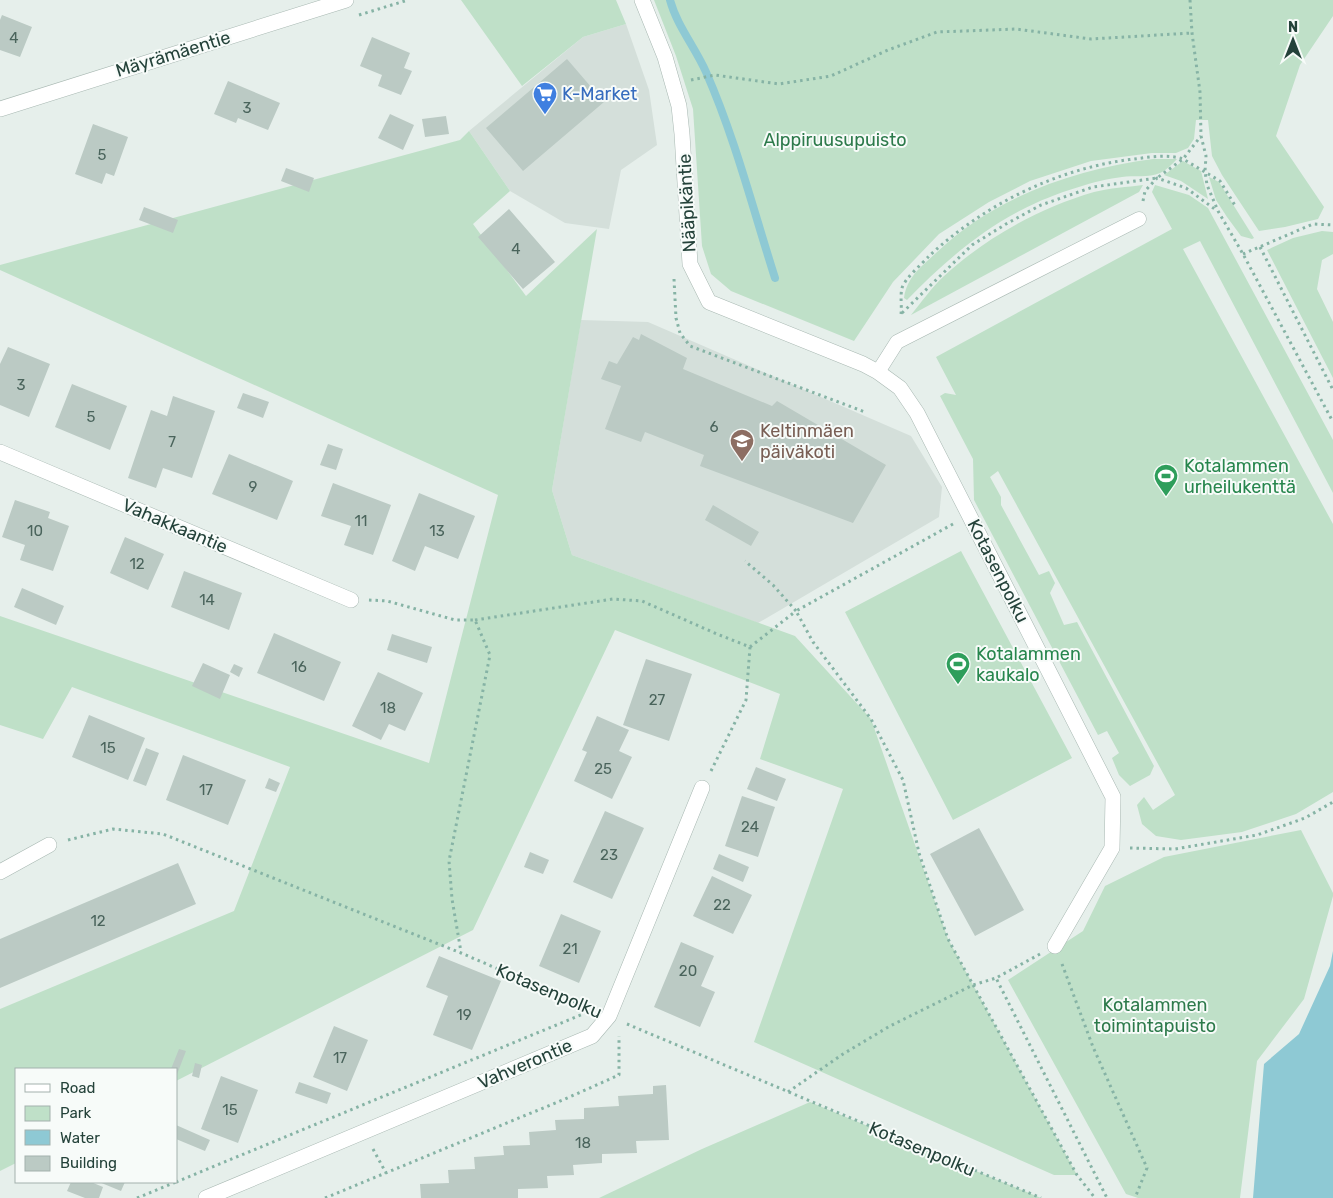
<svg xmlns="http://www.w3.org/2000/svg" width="1333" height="1198" font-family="Rubik,sans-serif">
  <rect width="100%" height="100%" fill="#e6efeb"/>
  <path fill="#d4dfda" d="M 626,24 L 649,90 L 657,145 L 621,170 L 609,229 L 565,223 L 510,191 L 469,131 L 583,37 Z
    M 581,320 L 648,322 L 911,436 L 942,487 L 939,517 L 758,623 L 572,555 L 552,490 Z"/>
  <path fill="#bfe0c8" d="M 461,0 L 616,0 L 626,24 L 583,37 L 522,86 Z
    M 654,0 L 1333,0 L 1333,16 L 1300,65 L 1276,136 L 1324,207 L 1318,219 L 1285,227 L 1259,231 L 1222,175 L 1212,156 L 1208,120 L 1196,120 L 1194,139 L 1188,148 L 1176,153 L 1152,153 L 1091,161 L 1030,181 L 989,202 L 939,234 L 893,282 L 854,341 L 731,291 L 711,274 L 702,246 L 693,109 L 676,56 Z
    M 469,131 L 510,191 L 473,224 L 526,296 L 597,229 L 552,490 L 572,555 L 795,636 L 871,719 L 948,939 L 1077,1175 L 1054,1175 L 754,1042 L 843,789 L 760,759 L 780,694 L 615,630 L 473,930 L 176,1081 L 176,1069 L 16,1069 L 16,1163 L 0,1171 L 0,1009 L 234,911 L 290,767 L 72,687 L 43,739 L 0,725 L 0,616 L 429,763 L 498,495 L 0,270 L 0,265 L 460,140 Z
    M 1153,159 L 1177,159 C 1172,164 1167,170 1160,173 C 1149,178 1133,175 1122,177 C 1096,180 1061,192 1038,202 C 986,225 945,261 907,300 L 904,298 C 907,277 921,267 936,253 C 994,197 1075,169 1153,159 Z
    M 1183,161 L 1201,171 L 1208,199 L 1181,181 L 1164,175 Z
    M 1209,177 L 1219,182 L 1254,238 L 1252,239 L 1241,236 L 1227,217 L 1216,200 Z
    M 1143,185 L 1139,192 L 911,315 C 921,303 931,288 943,277 C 985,238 1039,208 1094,192 C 1110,188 1127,187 1143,185 Z
    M 1155,185 L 1189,195 L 1208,208 L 1333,440 L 1333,493 L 1200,241 L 1183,249 L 1333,524 L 1333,792 L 1296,814 L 1242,832 L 1181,840 L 1156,836 L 1142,824 L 1137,805 L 1144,797 L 1153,810 L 1175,795 L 998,471 L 990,477 L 1001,497 L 1001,505 L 1039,575 L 1049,571 L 1055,583 L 1050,593 L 1064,625 L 1077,622 L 1154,766 L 1150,775 L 1130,786 L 1119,775 L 1112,758 L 1119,753 L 1107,731 L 1098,735 L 974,500 L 973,459 L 940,396 L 945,393 L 956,395 L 936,357 L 1172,229 L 1152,192 Z
    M 1322,231 L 1333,232 L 1333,254 L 1322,260 L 1317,289 L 1333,322 L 1333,378 L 1267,250 L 1293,238 Z
    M 961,551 L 1072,758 L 953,820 L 845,612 Z
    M 1301,830 L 1333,893 L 1333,896 L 1304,999 L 1257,1061 L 1240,1198 L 1138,1198 L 1126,1194 L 1008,980 L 1083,931 L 1105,886 L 1164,857 Z
    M 810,1102 L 1041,1198 L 599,1198 L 702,1149 Z"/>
  <path fill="#8ec9d4" d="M 1333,951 L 1333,1198 L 1253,1198 L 1264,1064 L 1299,1034 L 1330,966 Z"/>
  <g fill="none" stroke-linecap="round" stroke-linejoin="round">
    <path stroke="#8ec9d4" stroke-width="8" d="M 670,0 C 677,26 695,47 706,72 C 735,138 753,209 775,278"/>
  </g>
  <path fill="#bbcac4" d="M 2,15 L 32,27 L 20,57 L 0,50 L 0,20 Z
    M 372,37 L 410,53 L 404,68 L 412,71 L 401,95 L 378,86 L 382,75 L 360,66 Z
    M 567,59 L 604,102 L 523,171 L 486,128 Z
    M 228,81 L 280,103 L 268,130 L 238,118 L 236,123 L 214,114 Z
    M 390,114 L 414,125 L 403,150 L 378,138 Z
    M 446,116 L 449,134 L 425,137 L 422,119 Z
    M 93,124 L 128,137 L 114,176 L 106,173 L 102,184 L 75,174 Z
    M 286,168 L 314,178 L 309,192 L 281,181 Z
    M 144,207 L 178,220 L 173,233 L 139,220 Z
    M 509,209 L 555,262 L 523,289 L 478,237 Z
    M 641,334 L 687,358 L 683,369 L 772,406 L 777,401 L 886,465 L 853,523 L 700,466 L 704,455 L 645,432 L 641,442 L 605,429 L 621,386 L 601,379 L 609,361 L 617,364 L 633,337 L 639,340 Z
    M 8,347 L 50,364 L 29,417 L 0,405 L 0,364 Z
    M 72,384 L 127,406 L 110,450 L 55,427 Z
    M 243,393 L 269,402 L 263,418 L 237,408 Z
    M 173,396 L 215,411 L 192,478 L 163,468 L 156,488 L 128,478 L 151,410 L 167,416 Z
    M 328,444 L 343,449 L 336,470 L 320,465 Z
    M 229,454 L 293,481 L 277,520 L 212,494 Z
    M 333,483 L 391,505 L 373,555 L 344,545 L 351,526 L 321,516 Z
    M 419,493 L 475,516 L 458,559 L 425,546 L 415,571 L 392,561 Z
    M 15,500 L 50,512 L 48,518 L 69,526 L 53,571 L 20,560 L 25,545 L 2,537 Z
    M 713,505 L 759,532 L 751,546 L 705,520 Z
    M 125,537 L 164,554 L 148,590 L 110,573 Z
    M 184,571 L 242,593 L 229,630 L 171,607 Z
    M 22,588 L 64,606 L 56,625 L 14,607 Z
    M 274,633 L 341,662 L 324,701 L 257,673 Z
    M 392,634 L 432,647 L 427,663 L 387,650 Z
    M 646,659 L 692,674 L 669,741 L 623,725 Z
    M 203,663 L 230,675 L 220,699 L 192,686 Z
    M 234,664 L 243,668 L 239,677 L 230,672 Z
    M 378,672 L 423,693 L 405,731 L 389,724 L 381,740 L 352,726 Z
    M 89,715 L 145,738 L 128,780 L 72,757 Z
    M 597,716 L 629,730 L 619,751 L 632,757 L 612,799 L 574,781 L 587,752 L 582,750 Z
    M 146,748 L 159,753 L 146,786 L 133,781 Z
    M 183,755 L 246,780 L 228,825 L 166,800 Z
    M 756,767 L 786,779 L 777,801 L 747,789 Z
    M 269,778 L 280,783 L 276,792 L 265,788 Z
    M 742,796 L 775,807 L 758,857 L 725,846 Z
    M 605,811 L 644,828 L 612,899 L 573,882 Z
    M 979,828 L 1024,910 L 975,936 L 930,854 Z
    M 530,852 L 549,860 L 543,874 L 524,867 Z
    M 719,854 L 749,867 L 743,882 L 713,869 Z
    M 178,863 L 196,904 L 0,988 L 0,939 Z
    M 712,876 L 752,895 L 733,934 L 693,916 Z
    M 561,914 L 601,931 L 579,983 L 539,966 Z
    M 681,942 L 714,956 L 701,986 L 715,992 L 700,1027 L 654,1007 Z
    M 439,956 L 501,981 L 472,1050 L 433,1035 L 448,996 L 426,987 Z
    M 334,1026 L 368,1040 L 347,1091 L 313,1077 Z
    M 179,1049 L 186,1051 L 176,1077 L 176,1069 L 171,1069 Z
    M 195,1063 L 202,1065 L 199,1078 L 192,1076 Z
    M 221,1076 L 258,1090 L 238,1143 L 201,1129 Z
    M 299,1082 L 331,1093 L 327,1104 L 295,1093 Z
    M 666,1085 L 669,1140 L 636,1141 L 637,1153 L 602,1154 L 602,1163 L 573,1165 L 574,1175 L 547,1176 L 548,1188 L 518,1189 L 518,1198 L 421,1198 L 420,1184 L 449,1183 L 448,1170 L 475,1169 L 474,1157 L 504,1155 L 503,1146 L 530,1145 L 529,1132 L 556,1130 L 555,1120 L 584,1119 L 584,1108 L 619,1106 L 618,1096 L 653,1094 L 653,1086 Z
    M 176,1125 L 210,1140 L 205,1151 L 176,1139 Z
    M 71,1182 L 91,1182 L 103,1187 L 99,1198 L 85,1198 L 67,1191 Z
    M 99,1182 L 125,1182 L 121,1191 Z"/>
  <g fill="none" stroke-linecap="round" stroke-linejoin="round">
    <defs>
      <path id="service" d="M 878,372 L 897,342 L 1139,219"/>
      <path id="minor" d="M 642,0 L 665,57 L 679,106 L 682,134 L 690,264 L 709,302 L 863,364 L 878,372 L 900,388 L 917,413 L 1113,797 L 1112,848 L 1055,946
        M 0,452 L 351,600
        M 0,872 L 49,845
        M 206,1198 L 592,1036 L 609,1016 L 702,788"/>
      <path id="tertiary" d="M 0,109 L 346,0"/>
    </defs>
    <use href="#service" stroke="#a8b8b2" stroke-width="15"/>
    <use href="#minor" stroke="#a8b8b2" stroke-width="16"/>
    <use href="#tertiary" stroke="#a8b8b2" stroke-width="16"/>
    <path stroke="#86b3a5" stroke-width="3" stroke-dasharray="2.5 4" stroke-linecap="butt" d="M 1190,0 L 1192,33 L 1200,92 L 1201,136 L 1206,156 L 1205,171 L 1207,185 L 1218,211 L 1243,254 L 1333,422
      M 359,15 L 408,0
      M 691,80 L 715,75 L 779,84 L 831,76 L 888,50 L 937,32 L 1016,29 L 1091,39 L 1192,33
      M 1143,201 L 1145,191 L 1157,178 L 1186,188 L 1216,210
      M 1260,247 L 1333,390
      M 1243,254 L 1313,224 L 1333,225
      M 674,279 L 676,318 L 680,333 L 690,346 L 865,412
      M 902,313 L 972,245 L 1006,224 L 1041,205 L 1093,187 L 1157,178 L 1183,159 L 1201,136
      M 901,314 C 902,306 900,296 902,288 C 905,278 922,264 929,256 C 985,204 1058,168 1134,159 C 1150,157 1168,154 1183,159 L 1220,181 L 1236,207
      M 953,524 L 796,611 L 813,642 L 871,719 L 903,780 L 919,853 L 948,939 L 1077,1175 L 1095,1198
      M 369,600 L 387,601 L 455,620 L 475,620 L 490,655 L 449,861 L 452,899 L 461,952
      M 475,620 L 613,599 L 642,601 L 717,634 L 750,647 L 796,611 L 773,585 L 745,561
      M 711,771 L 746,700 L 750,647
      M 68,840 L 113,829 L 163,834 L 461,953 L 591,1009
      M 1130,848 L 1175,849 L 1257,835 L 1305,818 L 1333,802
      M 1040,954 L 996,978 L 1107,1198
      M 1062,964 L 1093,1047 L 1147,1168 L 1135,1198
      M 627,1024 L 1041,1198
      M 788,1092 L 843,1054 L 890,1026 L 973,985 L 996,978
      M 373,1149 L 386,1173
      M 176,1182 L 583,1014
      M 137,1198 L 176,1182
      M 325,1198 L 565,1099 L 619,1075 L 619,1036"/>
    <use href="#service" stroke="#fff" stroke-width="14"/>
    <use href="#minor" stroke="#fff" stroke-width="15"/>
    <use href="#tertiary" stroke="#fff" stroke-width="15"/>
  </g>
  <defs>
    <symbol id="supermarket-pin" viewBox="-11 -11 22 30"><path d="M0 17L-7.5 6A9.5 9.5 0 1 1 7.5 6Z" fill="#3f7fe0" stroke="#f7fbf9"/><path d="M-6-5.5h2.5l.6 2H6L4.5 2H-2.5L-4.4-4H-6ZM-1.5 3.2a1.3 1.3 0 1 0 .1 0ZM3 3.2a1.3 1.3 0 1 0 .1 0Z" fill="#fff"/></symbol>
    <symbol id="school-pin" viewBox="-11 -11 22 30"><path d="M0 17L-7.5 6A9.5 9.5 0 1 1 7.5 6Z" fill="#8d6e63" stroke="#f7fbf9"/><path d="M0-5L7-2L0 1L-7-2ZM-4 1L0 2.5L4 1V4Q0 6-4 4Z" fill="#fff"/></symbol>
    <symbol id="stadium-pin" viewBox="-11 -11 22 30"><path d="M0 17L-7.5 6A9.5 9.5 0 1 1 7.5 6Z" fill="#2e9e5b" stroke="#f7fbf9"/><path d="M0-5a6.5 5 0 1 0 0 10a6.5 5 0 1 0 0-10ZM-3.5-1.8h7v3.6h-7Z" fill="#fff"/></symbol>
  </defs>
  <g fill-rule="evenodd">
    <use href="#supermarket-pin" x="531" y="80" width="28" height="38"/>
    <use href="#school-pin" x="728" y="427" width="28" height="38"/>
    <use href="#stadium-pin" x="1152" y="462" width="28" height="38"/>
    <use href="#stadium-pin" x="944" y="650" width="28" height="38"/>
  </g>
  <g text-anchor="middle" stroke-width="4" stroke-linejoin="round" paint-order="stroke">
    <g font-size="15" fill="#4a645c">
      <text x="14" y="43">4</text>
      <text x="247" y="113">3</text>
      <text x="102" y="160">5</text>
      <text x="516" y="254">4</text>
      <text x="21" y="390">3</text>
      <text x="91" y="422">5</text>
      <text x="714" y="432">6</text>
      <text x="172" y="447">7</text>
      <text x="253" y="492">9</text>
      <text x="361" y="526">11</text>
      <text x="35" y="536">10</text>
      <text x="437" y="536">13</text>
      <text x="137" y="569">12</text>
      <text x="207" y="605">14</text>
      <text x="299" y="672">16</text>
      <text x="657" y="705">27</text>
      <text x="388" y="713">18</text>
      <text x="108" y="753">15</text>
      <text x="603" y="774">25</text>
      <text x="206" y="795">17</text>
      <text x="750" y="832">24</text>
      <text x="609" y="860">23</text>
      <text x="722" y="910">22</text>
      <text x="98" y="926">12</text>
      <text x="570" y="954">21</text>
      <text x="688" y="976">20</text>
      <text x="464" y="1020">19</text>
      <text x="340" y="1063">17</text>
      <text x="230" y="1115">15</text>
      <text x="583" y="1148">18</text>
    </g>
    <g font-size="18" fill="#24423a" stroke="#f7fbf9">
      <text transform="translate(173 54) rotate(-17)" y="6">Mäyrämäentie</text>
      <text transform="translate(687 203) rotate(-93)" y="6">Nääpikäntie</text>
      <text transform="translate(175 526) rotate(23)" y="6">Vahakkaantie</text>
      <text transform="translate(998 571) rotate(63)" y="6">Kotasenpolku</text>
      <text transform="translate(549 991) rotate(23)" y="6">Kotasenpolku</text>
      <text transform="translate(525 1064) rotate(-23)" y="6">Vahverontie</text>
      <text transform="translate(922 1149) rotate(23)" y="6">Kotasenpolku</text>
    </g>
    <g font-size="18" fill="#366cbe" stroke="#f7fbf9" text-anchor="start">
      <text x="562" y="100">K-Market</text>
    </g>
    <g font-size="18" fill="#2d7a4b" stroke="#f7fbf9">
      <text x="835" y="146">Alppiruusupuisto</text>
      <text x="1155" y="1011">Kotalammen<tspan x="1155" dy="21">toimintapuisto</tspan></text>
    </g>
    <g font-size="18" fill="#785e54" stroke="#f7fbf9" text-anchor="start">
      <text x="760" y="437">Keltinmäen<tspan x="760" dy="21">päiväkoti</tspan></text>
    </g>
    <g font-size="18" fill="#27864d" stroke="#f7fbf9" text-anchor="start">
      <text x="1184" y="472">Kotalammen<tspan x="1184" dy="21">urheilukenttä</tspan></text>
      <text x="976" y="660">Kotalammen<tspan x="976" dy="21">kaukalo</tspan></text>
    </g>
  </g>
  <rect x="15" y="1068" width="162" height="115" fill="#f7fbf9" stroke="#a3b1ad"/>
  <rect x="25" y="1084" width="25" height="8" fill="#ffffff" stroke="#a3b1ad"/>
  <text x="60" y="1093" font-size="15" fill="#24423a">Road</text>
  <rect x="25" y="1106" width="25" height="15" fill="#bfe0c8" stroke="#a3b1ad"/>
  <text x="60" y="1118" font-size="15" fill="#24423a">Park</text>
  <rect x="25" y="1130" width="25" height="15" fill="#8ec9d4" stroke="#a3b1ad"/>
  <text x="60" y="1143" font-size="15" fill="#24423a">Water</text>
  <rect x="25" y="1156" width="25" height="15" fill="#bbcac4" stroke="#a3b1ad"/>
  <text x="60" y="1168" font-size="15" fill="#24423a">Building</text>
  <g transform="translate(1293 40)" stroke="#f7fbf9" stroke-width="4" paint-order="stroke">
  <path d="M0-4L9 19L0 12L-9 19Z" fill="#24423a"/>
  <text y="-8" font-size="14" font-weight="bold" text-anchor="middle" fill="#24423a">N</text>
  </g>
</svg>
